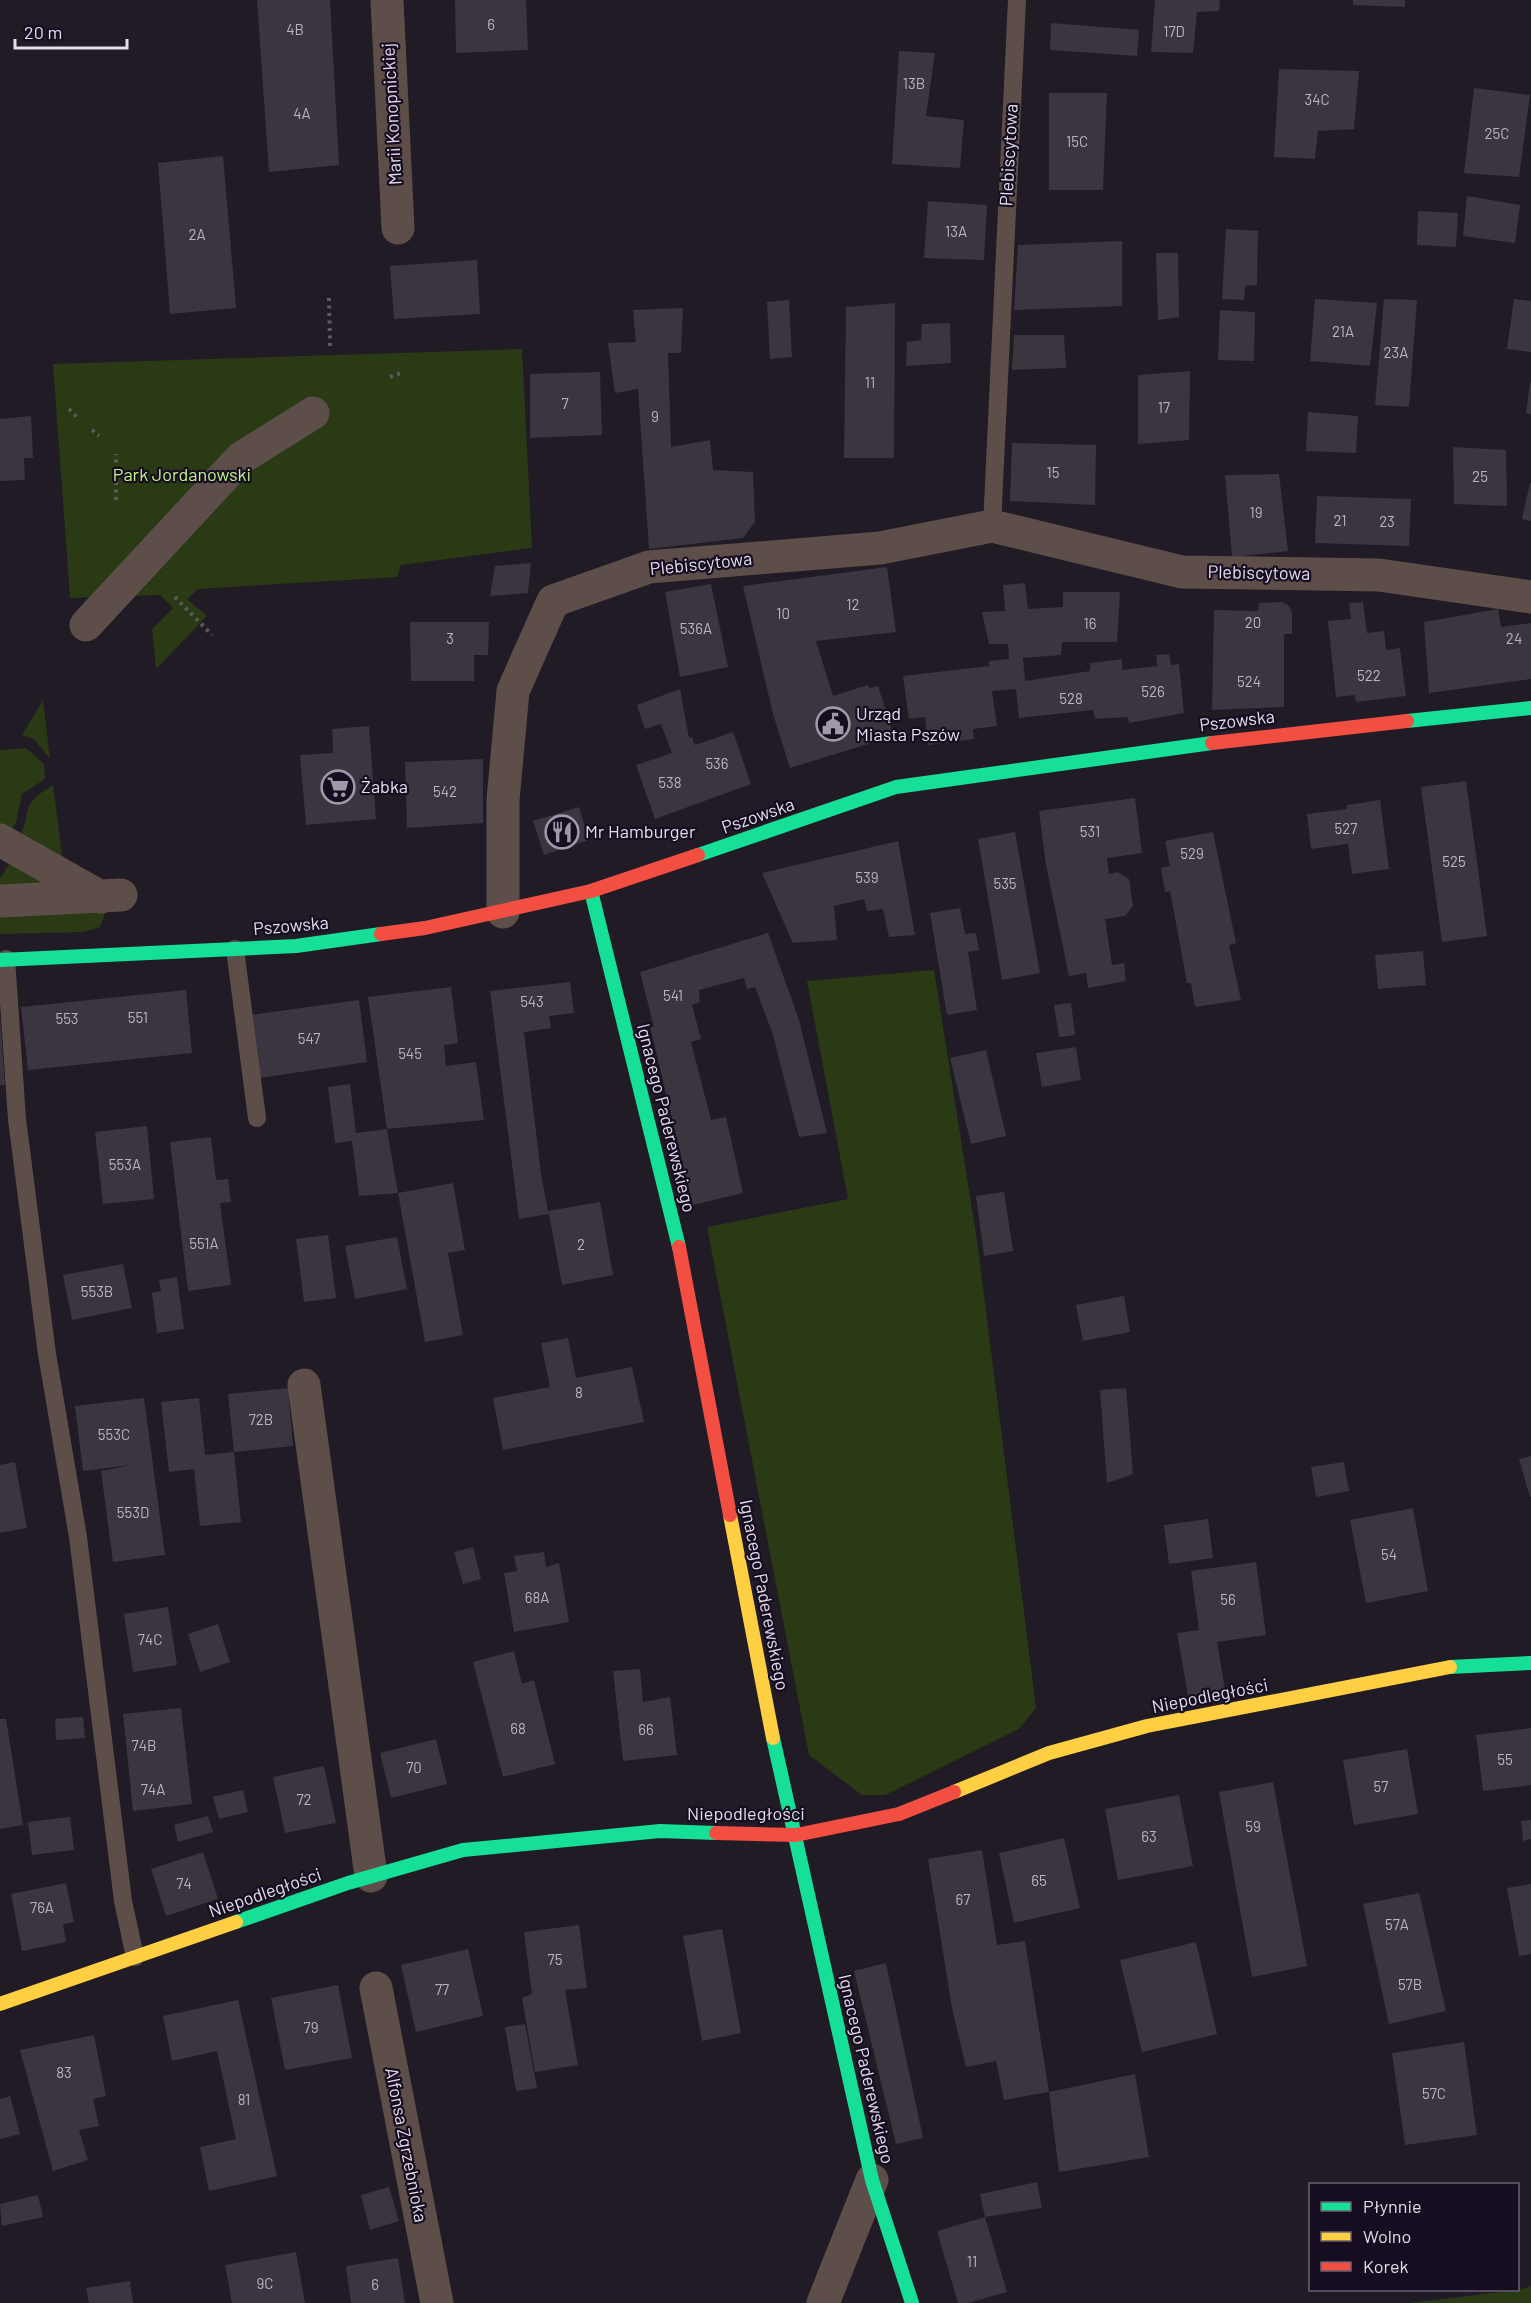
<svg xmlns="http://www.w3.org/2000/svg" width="1531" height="2303" font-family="Barlow,sans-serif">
  <rect width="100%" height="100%" fill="#211b26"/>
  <path fill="#293a14" d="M 522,349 L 532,548 L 401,565 L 397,577 L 198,589 L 187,599 L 207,616 L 156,669 L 152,629 L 173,608 L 160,595 L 70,598 L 53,364 Z
    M 43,700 L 50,759 L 34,739 L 22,735 Z
    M 26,748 L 44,764 L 45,779 L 22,794 L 16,823 L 8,833 L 0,828 L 0,750 Z
    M 53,785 L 63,862 L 19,840 C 33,809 18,806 53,785 Z
    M 12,860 L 72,892 L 0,892 L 0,878 Z
    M 107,908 L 100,927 L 84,932 L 0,934 L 0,911 Z
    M 934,970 L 978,1247 L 1036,1708 L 1019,1729 L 885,1795 L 862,1795 L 809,1755 L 707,1227 L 848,1199 L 807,981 Z
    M 1531,2286 L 1531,2303 L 1410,2303 L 1518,2290 Z"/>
  <path fill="#3a353e" d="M 257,0 L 330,0 L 339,165 L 269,172 Z
    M 455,0 L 526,0 L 528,50 L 456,53 Z
    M 1155,0 L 1220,0 L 1219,11 L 1197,12 L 1193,53 L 1151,52 Z
    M 1353,0 L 1405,0 L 1405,7 L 1353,5 Z
    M 1051,23 L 1139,30 L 1137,56 L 1050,50 Z
    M 899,51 L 935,53 L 926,116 L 964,120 L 960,168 L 892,164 Z
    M 1279,69 L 1359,71 L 1354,129 L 1318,131 L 1315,159 L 1274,157 Z
    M 1474,88 L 1530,95 L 1519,177 L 1464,173 Z
    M 1049,93 L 1107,93 L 1103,190 L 1049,190 Z
    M 223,156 L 236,308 L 170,314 L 158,163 Z
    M 1467,196 L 1520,205 L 1515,243 L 1463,236 Z
    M 928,201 L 987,205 L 984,260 L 924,258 Z
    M 1418,211 L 1458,213 L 1456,247 L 1417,245 Z
    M 1226,229 L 1258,231 L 1257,285 L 1245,286 L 1244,300 L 1222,299 Z
    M 1122,241 L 1122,306 L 1014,310 L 1018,245 Z
    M 1156,253 L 1178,253 L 1179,317 L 1158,320 Z
    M 477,260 L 480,314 L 394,319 L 390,266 Z
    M 1315,299 L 1377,303 L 1370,366 L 1310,361 Z
    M 1384,299 L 1417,300 L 1409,407 L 1375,405 Z
    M 1514,299 L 1531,301 L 1531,352 L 1507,349 Z
    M 789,300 L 792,357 L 770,359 L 767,302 Z
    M 895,303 L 894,458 L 844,458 L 846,307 Z
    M 683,308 L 681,353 L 668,353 L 671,447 L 710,440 L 713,470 L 753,472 L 755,522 L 743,538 L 649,549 L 638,389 L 615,393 L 608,343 L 636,342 L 633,310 Z
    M 1220,310 L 1255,312 L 1254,361 L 1218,360 Z
    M 950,323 L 951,363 L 906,366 L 907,342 L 921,340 L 922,324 Z
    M 1014,335 L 1064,335 L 1066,368 L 1012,370 Z
    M 1190,371 L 1189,440 L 1138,444 L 1138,375 Z
    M 600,372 L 602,435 L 530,438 L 530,374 Z
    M 1530,382 L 1531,382 L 1531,414 L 1526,413 Z
    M 1308,412 L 1358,416 L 1356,453 L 1306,451 Z
    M 31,416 L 33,458 L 24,458 L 25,480 L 0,481 L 0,419 Z
    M 1012,443 L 1096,445 L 1095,505 L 1010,501 Z
    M 1453,447 L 1506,450 L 1507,506 L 1454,504 Z
    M 1279,474 L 1288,551 L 1232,557 L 1225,475 Z
    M 1530,483 L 1531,483 L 1531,521 L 1522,519 Z
    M 1317,496 L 1411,499 L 1409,546 L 1315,543 Z
    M 531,563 L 528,593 L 490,596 L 495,566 Z
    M 887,567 L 896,632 L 816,641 L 833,696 L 868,685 L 869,688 L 878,686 L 893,733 L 884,736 L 884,739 L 790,768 L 773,714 L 743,586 Z
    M 1025,583 L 1028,609 L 1063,607 L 1063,592 L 1120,592 L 1117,642 L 1062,642 L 1061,655 L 1023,658 L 1025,681 L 1090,671 L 1090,663 L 1122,659 L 1122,670 L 1157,666 L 1156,655 L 1169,654 L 1171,665 L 1179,664 L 1184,713 L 1129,723 L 1128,717 L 1095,719 L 1093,710 L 1019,718 L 1016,689 L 992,691 L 997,726 L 973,729 L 974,739 L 928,745 L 925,717 L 909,719 L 903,676 L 989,666 L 989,661 L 1009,659 L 1008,644 L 989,644 L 982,612 L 1005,611 L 1003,585 Z
    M 711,584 L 728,667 L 680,677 L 665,592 Z
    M 1282,602 L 1289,606 L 1292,612 L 1292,634 L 1284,634 L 1284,707 L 1212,710 L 1214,610 L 1258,611 L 1259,603 Z
    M 1363,602 L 1367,633 L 1384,631 L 1386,650 L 1400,648 L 1406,696 L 1356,702 L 1355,695 L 1336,697 L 1328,621 L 1351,619 L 1349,603 Z
    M 1498,609 L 1501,627 L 1531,623 L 1531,679 L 1429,693 L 1424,622 Z
    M 410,622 L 489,622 L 488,655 L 474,655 L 474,681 L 411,681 Z
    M 680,689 L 689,738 L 692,737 L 695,745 L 733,732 L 751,784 L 655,819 L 636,765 L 672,753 L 661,724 L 645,729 L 637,705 Z
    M 369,726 L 376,819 L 306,825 L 300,755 L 333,753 L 332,729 Z
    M 483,759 L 483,823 L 407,828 L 405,762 Z
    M 1466,781 L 1487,936 L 1442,942 L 1421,787 Z
    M 1135,798 L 1142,853 L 1107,858 L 1109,874 L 1118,872 L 1129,879 L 1133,906 L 1125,916 L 1105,919 L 1112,965 L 1124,963 L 1126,981 L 1088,988 L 1086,973 L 1069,976 L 1046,865 L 1039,811 Z
    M 1380,800 L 1389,869 L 1352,874 L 1348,844 L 1311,849 L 1307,814 L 1347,809 L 1347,805 Z
    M 579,807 L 589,840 L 544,855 L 533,821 Z
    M 1015,832 L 1040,973 L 1002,980 L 978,839 Z
    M 1213,832 L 1236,943 L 1229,945 L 1241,1000 L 1195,1007 L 1191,983 L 1187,983 L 1170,891 L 1165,892 L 1161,868 L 1170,866 L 1165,841 Z
    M 898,841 L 915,935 L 889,937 L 883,909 L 867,911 L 864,899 L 834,906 L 837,940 L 793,943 L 762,873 Z
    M 960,908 L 965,934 L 976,933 L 979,950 L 968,952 L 977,1010 L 947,1015 L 930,913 Z
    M 768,933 L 799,1020 L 827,1133 L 799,1137 L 773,1035 L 755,987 L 747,989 L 744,978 L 699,990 L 700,1002 L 692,1005 L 701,1039 L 691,1042 L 711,1120 L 726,1117 L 743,1193 L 693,1205 L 650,1027 L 654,1027 L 640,972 Z
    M 1423,951 L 1426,985 L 1378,989 L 1375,955 Z
    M 570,982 L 574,1013 L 549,1016 L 551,1028 L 524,1032 L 541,1174 L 548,1211 L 600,1202 L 613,1275 L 562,1285 L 549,1214 L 519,1219 L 490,991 Z
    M 451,987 L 458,1043 L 444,1045 L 446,1066 L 476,1062 L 484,1120 L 387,1129 L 368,997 Z
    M 186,990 L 192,1053 L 28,1070 L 21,1007 Z
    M 359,1000 L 367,1062 L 260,1078 L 251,1015 Z
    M 1071,1003 L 1075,1035 L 1059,1037 L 1054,1005 Z
    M 0,1017 L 5,1085 L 0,1085 Z
    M 1076,1047 L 1081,1080 L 1042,1087 L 1036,1053 Z
    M 986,1050 L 1006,1136 L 971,1144 L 950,1058 Z
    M 350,1084 L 356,1133 L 387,1129 L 398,1193 L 453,1183 L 465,1250 L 448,1253 L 463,1335 L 425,1342 L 398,1193 L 359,1196 L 352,1141 L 335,1143 L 328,1087 Z
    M 147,1126 L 154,1199 L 103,1204 L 95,1132 Z
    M 211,1137 L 216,1180 L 228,1179 L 231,1202 L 220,1203 L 231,1285 L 188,1291 L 170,1142 Z
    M 1004,1192 L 1013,1251 L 984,1256 L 976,1196 Z
    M 328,1235 L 336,1298 L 304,1302 L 296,1239 Z
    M 397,1237 L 407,1289 L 355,1299 L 345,1246 Z
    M 123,1264 L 132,1308 L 72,1320 L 63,1275 Z
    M 177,1277 L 184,1329 L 157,1333 L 152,1293 L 161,1291 L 159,1280 Z
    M 1124,1296 L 1130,1332 L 1083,1341 L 1076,1305 Z
    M 568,1338 L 576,1378 L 632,1367 L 644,1422 L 503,1450 L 493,1398 L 550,1387 L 541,1343 Z
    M 288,1388 L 293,1446 L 234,1452 L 228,1394 Z
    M 1126,1388 L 1133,1474 L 1107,1483 L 1100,1390 Z
    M 144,1398 L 165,1555 L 113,1562 L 101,1471 L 132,1465 L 83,1471 L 75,1406 Z
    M 199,1398 L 205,1455 L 234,1452 L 241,1522 L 200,1526 L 194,1469 L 169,1472 L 161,1402 Z
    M 1531,1456 L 1531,1497 L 1530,1497 L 1519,1459 Z
    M 15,1462 L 27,1528 L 0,1533 L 0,1465 Z
    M 1344,1462 L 1349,1491 L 1316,1497 L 1311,1467 Z
    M 1413,1508 L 1428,1591 L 1366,1603 L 1350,1520 Z
    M 1208,1519 L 1213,1558 L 1169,1564 L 1164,1525 Z
    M 473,1547 L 481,1579 L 463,1584 L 454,1552 Z
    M 544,1552 L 546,1567 L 559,1563 L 569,1622 L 514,1632 L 504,1573 L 517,1571 L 514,1556 Z
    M 1256,1562 L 1266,1635 L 1217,1642 L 1225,1689 L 1188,1696 L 1177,1633 L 1199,1630 L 1191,1571 Z
    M 168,1607 L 177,1665 L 133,1672 L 124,1614 Z
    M 218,1624 L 230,1662 L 200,1672 L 188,1634 Z
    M 514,1651 L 522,1684 L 534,1680 L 555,1764 L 503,1777 L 473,1662 Z
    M 640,1669 L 643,1702 L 670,1697 L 677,1755 L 623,1761 L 613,1671 Z
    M 181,1708 L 192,1804 L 133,1811 L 123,1714 Z
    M 83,1717 L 85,1738 L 56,1740 L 55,1719 Z
    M 0,1719 L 6,1719 L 23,1825 L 0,1829 Z
    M 1531,1728 L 1531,1785 L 1483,1791 L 1476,1735 Z
    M 436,1739 L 447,1784 L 391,1798 L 380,1753 Z
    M 1407,1749 L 1418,1814 L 1354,1825 L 1343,1760 Z
    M 324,1766 L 336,1823 L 285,1833 L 273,1777 Z
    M 1273,1782 L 1307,1966 L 1252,1977 L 1219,1792 Z
    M 243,1790 L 248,1812 L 219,1819 L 213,1797 Z
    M 1179,1795 L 1193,1866 L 1118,1880 L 1105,1809 Z
    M 208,1816 L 213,1832 L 178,1842 L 174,1825 Z
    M 70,1817 L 74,1850 L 32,1855 L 28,1822 Z
    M 1531,1820 L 1531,1839 L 1523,1841 L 1521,1821 Z
    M 1064,1838 L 1080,1908 L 1014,1923 L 999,1853 Z
    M 982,1850 L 997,1945 L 1025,1941 L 1049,2092 L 1004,2100 L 996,2061 L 966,2067 L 952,2008 L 928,1859 Z
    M 203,1852 L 218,1899 L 166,1916 L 151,1869 Z
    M 66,1883 L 74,1922 L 63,1924 L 66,1942 L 22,1951 L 11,1894 Z
    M 1531,1884 L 1531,1954 L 1519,1956 L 1507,1888 Z
    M 1419,1893 L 1446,2011 L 1389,2024 L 1363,1904 Z
    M 579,1925 L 587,1988 L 565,1990 L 578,2065 L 535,2072 L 522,1998 L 532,1994 L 524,1932 Z
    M 722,1929 L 741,2033 L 702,2041 L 683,1936 Z
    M 1196,1942 L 1217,2034 L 1142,2052 L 1120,1960 Z
    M 468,1949 L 483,2016 L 416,2032 L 401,1965 Z
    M 886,1963 L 923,2138 L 896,2144 L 854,1971 Z
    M 338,1985 L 352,2058 L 285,2070 L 271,1998 Z
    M 238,2000 L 277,2176 L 209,2191 L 200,2147 L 236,2139 L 217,2051 L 172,2061 L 163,2016 Z
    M 525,2024 L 537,2088 L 516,2091 L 505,2027 Z
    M 94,2035 L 106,2096 L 93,2099 L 99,2126 L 79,2130 L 88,2160 L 53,2171 L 20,2050 Z
    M 1464,2042 L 1477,2135 L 1405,2145 L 1392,2053 Z
    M 1135,2074 L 1149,2157 L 1059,2172 L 1049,2092 Z
    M 10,2096 L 20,2134 L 0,2139 L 0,2099 Z
    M 1037,2182 L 1042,2208 L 985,2217 L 980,2194 Z
    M 389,2187 L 399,2221 L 370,2230 L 361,2195 Z
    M 38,2195 L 43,2217 L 2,2226 L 0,2204 Z
    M 985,2217 L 1007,2292 L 968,2303 L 958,2303 L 937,2231 Z
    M 296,2252 L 305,2303 L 232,2303 L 225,2265 Z
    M 398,2258 L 405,2303 L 351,2303 L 346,2266 Z
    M 130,2281 L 133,2303 L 89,2303 L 86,2288 Z"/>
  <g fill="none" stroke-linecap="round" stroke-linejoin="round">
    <path stroke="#635858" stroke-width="4" stroke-dasharray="3 4.5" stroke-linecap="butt" d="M 329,298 L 330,347
      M 390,377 L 404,372
      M 69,409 L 78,418
      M 92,430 L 99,436
      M 116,500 L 116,454
      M 175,597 L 212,635"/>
    <path stroke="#5e4e4a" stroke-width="18" d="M 992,526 L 1017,0
      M 235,949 L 257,1118
      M 6,959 L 17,1119 L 47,1354 L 78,1537 L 123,1901 L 135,1957"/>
    <path stroke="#5e4e4a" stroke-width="33" d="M 387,0 L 398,228
      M 86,625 L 241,458 L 313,413
      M 0,840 L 101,897
      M 0,901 L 121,895
      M 503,912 L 503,800 L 513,691 L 553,601 L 649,567 L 880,548 L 992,526 L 1182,572 L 1379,575 L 1531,597
      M 304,1385 L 371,1876
      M 376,1988 L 437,2303
      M 823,2303 L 872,2180"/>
    <path stroke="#16e098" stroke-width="14" d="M 1407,721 L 1531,708
      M 698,855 L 896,787 L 1212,743
      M 591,891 L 679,1247
      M 0,960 L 296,946 L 381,934
      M 1450,1667 L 1531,1663
      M 773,1738 L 872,2180 L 912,2303
      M 236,1922 L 348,1883 L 463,1850 L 660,1831 L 716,1833"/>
    <path stroke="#ffcf43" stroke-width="14" d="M 730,1515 L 773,1738
      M 954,1792 L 1049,1753 L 1147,1726 L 1450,1667
      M 0,2004 L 236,1922"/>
    <path stroke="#f24e42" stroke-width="14" d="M 1212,743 L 1407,721
      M 381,934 L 425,928 L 591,891 L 698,855
      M 679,1247 L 730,1515
      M 716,1833 L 796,1835 L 899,1814 L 954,1792"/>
  </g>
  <defs>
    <symbol id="civic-ring" viewBox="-11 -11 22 22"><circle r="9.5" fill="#170d21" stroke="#a099a7" stroke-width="1.5"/><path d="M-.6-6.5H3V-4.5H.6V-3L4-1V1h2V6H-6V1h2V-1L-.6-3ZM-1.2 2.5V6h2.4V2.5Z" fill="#a099a7"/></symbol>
    <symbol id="supermarket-ring" viewBox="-11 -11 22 22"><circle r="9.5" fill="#170d21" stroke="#a099a7" stroke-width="1.5"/><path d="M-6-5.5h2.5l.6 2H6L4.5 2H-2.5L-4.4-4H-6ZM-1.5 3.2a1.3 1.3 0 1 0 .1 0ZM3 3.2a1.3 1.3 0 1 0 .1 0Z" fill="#a099a7"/></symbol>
    <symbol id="restaurant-ring" viewBox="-11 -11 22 22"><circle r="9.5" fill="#170d21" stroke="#a099a7" stroke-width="1.5"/><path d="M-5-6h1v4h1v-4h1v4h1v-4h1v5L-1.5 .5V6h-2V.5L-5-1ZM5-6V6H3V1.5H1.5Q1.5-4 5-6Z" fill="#a099a7"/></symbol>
  </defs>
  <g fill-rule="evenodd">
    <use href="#civic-ring" x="814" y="705" width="38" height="38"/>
    <use href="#supermarket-ring" x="319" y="768" width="38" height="38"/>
    <use href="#restaurant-ring" x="543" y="813" width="38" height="38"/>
  </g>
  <g text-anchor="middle" stroke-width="4.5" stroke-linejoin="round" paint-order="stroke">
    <g font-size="15" fill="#bab3c0">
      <text x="491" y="30">6</text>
      <text x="295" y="35">4B</text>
      <text x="1174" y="37">17D</text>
      <text x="914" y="89">13B</text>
      <text x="1317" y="105">34C</text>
      <text x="302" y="119">4A</text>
      <text x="1497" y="139">25C</text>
      <text x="1077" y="147">15C</text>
      <text x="956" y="237">13A</text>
      <text x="197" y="240">2A</text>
      <text x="1343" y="337">21A</text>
      <text x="1396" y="358">23A</text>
      <text x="870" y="388">11</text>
      <text x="565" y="409">7</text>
      <text x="1164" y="413">17</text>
      <text x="655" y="422">9</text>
      <text x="1053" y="478">15</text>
      <text x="1480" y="482">25</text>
      <text x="1256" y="518">19</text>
      <text x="1340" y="526">21</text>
      <text x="1387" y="527">23</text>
      <text x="853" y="610">12</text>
      <text x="783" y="619">10</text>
      <text x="1253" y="628">20</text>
      <text x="1090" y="629">16</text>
      <text x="696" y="634">536A</text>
      <text x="450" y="644">3</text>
      <text x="1514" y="644">24</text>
      <text x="1369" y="681">522</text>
      <text x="1249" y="687">524</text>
      <text x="1153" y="697">526</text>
      <text x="1071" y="704">528</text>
      <text x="717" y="769">536</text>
      <text x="670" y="788">538</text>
      <text x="445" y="797">542</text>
      <text x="1346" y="834">527</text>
      <text x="1090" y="837">531</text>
      <text x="1192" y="859">529</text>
      <text x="1454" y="867">525</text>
      <text x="867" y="883">539</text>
      <text x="1005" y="889">535</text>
      <text x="673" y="1001">541</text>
      <text x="532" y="1007">543</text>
      <text x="138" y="1023">551</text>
      <text x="67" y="1024">553</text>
      <text x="309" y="1044">547</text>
      <text x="410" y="1059">545</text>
      <text x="125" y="1170">553A</text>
      <text x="204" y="1249">551A</text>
      <text x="581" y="1250">2</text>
      <text x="97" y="1297">553B</text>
      <text x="579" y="1398">8</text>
      <text x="261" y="1425">72B</text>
      <text x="114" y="1440">553C</text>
      <text x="133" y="1518">553D</text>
      <text x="1389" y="1560">54</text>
      <text x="537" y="1603">68A</text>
      <text x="1228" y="1605">56</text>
      <text x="150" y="1645">74C</text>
      <text x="518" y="1734">68</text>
      <text x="646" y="1735">66</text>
      <text x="144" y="1751">74B</text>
      <text x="1505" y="1765">55</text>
      <text x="414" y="1773">70</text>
      <text x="1381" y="1792">57</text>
      <text x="153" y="1795">74A</text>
      <text x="304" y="1805">72</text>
      <text x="1253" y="1832">59</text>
      <text x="1149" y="1842">63</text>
      <text x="1039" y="1886">65</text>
      <text x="184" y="1889">74</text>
      <text x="963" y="1905">67</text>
      <text x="42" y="1913">76A</text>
      <text x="1397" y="1930">57A</text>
      <text x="555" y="1965">75</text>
      <text x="1410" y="1990">57B</text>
      <text x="442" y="1995">77</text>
      <text x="311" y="2033">79</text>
      <text x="64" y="2078">83</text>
      <text x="1434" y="2099">57C</text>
      <text x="244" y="2105">81</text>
      <text x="972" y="2267">11</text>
      <text x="265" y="2289">9C</text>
      <text x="375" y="2290">6</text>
    </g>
    <g font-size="18" fill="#e4ddec" stroke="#170d21">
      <text transform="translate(392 114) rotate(-93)" y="6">Marii Konopnickiej</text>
      <text transform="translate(1009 155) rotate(-87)" y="6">Plebiscytowa</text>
      <text transform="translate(701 564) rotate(-6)" y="6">Plebiscytowa</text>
      <text transform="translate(1259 573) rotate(1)" y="6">Plebiscytowa</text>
      <text transform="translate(1237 721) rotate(-7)" y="6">Pszowska</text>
      <text transform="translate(758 816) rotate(-19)" y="6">Pszowska</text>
      <text transform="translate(291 926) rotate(-5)" y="6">Pszowska</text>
      <text transform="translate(666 1118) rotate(76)" y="6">Ignacego Paderewskiego</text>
      <text transform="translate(764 1595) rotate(79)" y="6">Ignacego Paderewskiego</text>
      <text transform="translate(1210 1696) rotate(-11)" y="6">Niepodległości</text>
      <text x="746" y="1820">Niepodległości</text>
      <text transform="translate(265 1893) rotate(-19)" y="6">Niepodległości</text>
      <text transform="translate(866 2069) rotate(77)" y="6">Ignacego Paderewskiego</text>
      <text transform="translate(406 2145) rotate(79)" y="6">Alfonsa Zgrzebnioka</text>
    </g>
    <g font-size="18" fill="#bff58a" stroke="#170d21">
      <text x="182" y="481">Park Jordanowski</text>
    </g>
    <g font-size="18" fill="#e4ddec" stroke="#170d21" text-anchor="start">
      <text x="856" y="720">Urząd<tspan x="856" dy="21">Miasta Pszów</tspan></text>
      <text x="361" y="793">Żabka</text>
      <text x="585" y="838">Mr Hamburger</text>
    </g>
  </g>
  <rect x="1309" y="2183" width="210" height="108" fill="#170d21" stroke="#696072" stroke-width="1.5"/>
  <rect x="1321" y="2202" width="30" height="9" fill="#16e098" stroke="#696072" stroke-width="1.5"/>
  <text x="1363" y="2213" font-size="18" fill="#e4ddec">Płynnie</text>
  <rect x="1321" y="2232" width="30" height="9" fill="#ffcf43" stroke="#696072" stroke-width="1.5"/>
  <text x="1363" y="2243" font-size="18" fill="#e4ddec">Wolno</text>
  <rect x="1321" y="2262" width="30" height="9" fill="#f24e42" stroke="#696072" stroke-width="1.5"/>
  <text x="1363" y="2273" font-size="18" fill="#e4ddec">Korek</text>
  <path d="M15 39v9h112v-9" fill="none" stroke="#e4ddec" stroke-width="3"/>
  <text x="24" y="39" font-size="18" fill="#e4ddec" stroke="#170d21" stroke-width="4.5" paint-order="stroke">20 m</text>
</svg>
